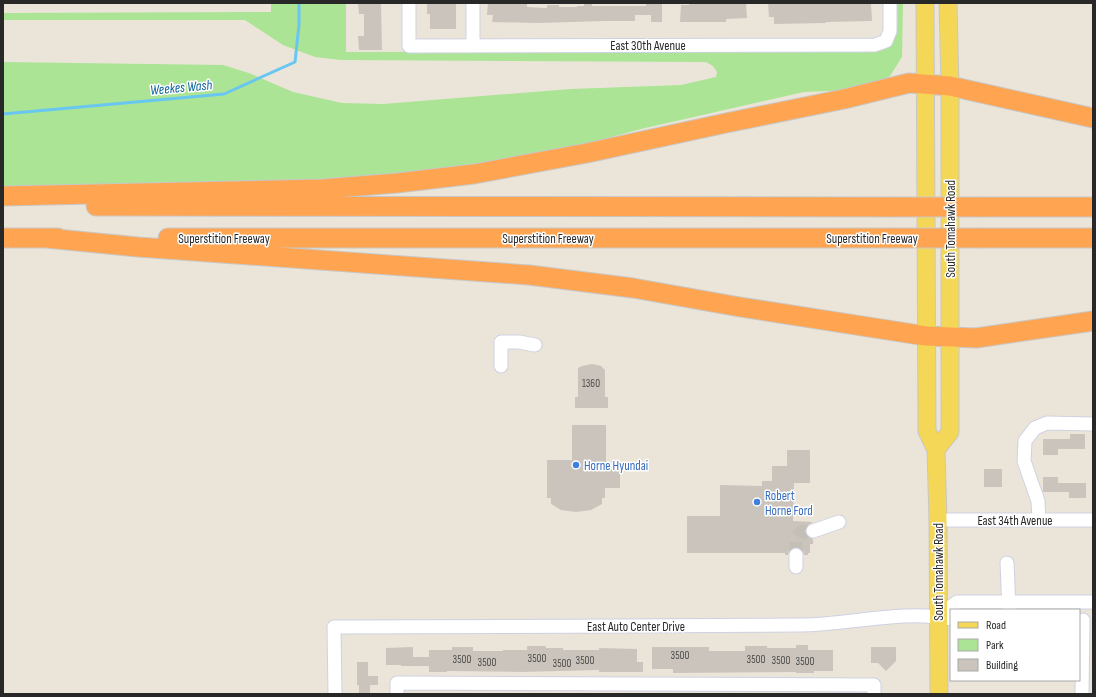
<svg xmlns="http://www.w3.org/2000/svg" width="1096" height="697" font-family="'Sofia Sans Condensed',sans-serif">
  <rect width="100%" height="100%" fill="#ebe5d9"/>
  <path fill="#abe494" d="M 271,3 L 346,3 L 346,52 L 877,51 C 902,45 897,22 897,3 L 903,3 L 902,57 L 890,76 L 880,82 L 850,90 L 804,92 L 641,129 L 608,138 L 584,146 L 512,160 L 375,178 L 3,189 L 3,62 L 223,65 L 249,73 L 293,92 L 342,103 L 383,104 L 571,89 L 681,85 L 716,77 L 717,72 L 713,66 L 706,62 L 341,60 L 315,57 L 283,45 L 245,20 L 3,20 L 3,13 L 271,12 Z"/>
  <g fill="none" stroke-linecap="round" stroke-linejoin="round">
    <path stroke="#68c6f1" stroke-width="3" d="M 3,114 L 224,94 L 295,62 L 299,25 L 299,3"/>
  </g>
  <path fill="#cac4bc" d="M 358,3 L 381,3 L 382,50 L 359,50 L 358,36 L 364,36 L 364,14 L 359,14 Z
    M 427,3 L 456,3 L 456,29 L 430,29 L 430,14 L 427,14 Z
    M 488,3 L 527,3 L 527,7 L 547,8 L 547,5 L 559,5 L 559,7 L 577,7 L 577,6 L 584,6 L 584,3 L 592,3 L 592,6 L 646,6 L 646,3 L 662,3 L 662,22 L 651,22 L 651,15 L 635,15 L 635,21 L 604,21 L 539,23 L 492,22 L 493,15 L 487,15 Z
    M 689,3 L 746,3 L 747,18 L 726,19 L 726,22 L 680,22 L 681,5 L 689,5 Z
    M 768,3 L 871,3 L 872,21 L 826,22 L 826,23 L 774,24 L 774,17 L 769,17 Z
    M 592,364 L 601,366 L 605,370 L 605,397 L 608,397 L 608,408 L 575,408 L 575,397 L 578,397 L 578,368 L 582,366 Z
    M 572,425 L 606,425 L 606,469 L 620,469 L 620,488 L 605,488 L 605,498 L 602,498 L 602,504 L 591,510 L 576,512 L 561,510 L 551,504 L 551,498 L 547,498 L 547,460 L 572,460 Z
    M 1070,434 L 1085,434 L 1085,449 L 1058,449 L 1058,455 L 1043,455 L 1043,439 L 1070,439 Z
    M 787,450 L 810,450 L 810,483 L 794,483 L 793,521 L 813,522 L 807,526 L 805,530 L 808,537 L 813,539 L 813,544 L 810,544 L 810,553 L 808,553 L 808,555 L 804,555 L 803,551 L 800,548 L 796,547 L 789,551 L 788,555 L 785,555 L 785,553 L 687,553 L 687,516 L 720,516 L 720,485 L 762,486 L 762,481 L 772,481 L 772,466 L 787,466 Z
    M 984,469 L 1002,469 L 1002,487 L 984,487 Z
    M 1043,477 L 1058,477 L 1058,483 L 1086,483 L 1086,498 L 1069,498 L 1069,492 L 1043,492 Z
    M 796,645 L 808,645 L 808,650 L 833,650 L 833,671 L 814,671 L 814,673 L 796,673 L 796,672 L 673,673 L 673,669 L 652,669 L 652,647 L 709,647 L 709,651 L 745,651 L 745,646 L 767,646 L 767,648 L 796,648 Z
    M 527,646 L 546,646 L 546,648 L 563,648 L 563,650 L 599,650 L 599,648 L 637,649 L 637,662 L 643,662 L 643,672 L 599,672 L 599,670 L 521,672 L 447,671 L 447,672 L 429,672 L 429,666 L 401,666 L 401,665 L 386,665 L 386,648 L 413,647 L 413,657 L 429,657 L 429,650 L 452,650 L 452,647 L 473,647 L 473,651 L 503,651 L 503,650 L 527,650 Z
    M 871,647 L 896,647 L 896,661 L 886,671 L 878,663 L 871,663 Z
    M 357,662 L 368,662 L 368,676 L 378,676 L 378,685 L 370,685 L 370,694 L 359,694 L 359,685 L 357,685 Z"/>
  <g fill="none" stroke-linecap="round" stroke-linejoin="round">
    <path stroke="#c4bfb6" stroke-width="13" stroke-dasharray="13 6" stroke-linecap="butt" d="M 796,555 L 796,540 L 801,532 L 813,531"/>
    <defs>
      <path id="minor" d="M 409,3 L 409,46 L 875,45 L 886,41 L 890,31 L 890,3
        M 473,3 L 473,45
        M 501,366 L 501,342 L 519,342 L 535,345
        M 938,520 L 1093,520
        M 1039,520 L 1038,501 L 1024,461 L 1025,441 L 1035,428 L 1047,423 L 1093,424
        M 813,531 L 839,522
        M 796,555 L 796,567
        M 1007,563 L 1009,610
        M 938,616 L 957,602 L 1093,602
        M 335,694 L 334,627 C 489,627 645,626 800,625 C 850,625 901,609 951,619
        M 397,694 L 397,683 L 874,685 L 874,694
        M 1082,694 L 1083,620"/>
      <path id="major" d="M 925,3 L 927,431 L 936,450 L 938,520 L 939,694
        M 936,450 L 950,432 L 950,86 L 948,3"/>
      <path id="highway" d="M 3,196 L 322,189 L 397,183 L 474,174 L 587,153 L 726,123 L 844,99 L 909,83 L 950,86 L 1093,118
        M 96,206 L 891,207
        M 980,207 L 1093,207
        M 3,238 L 58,238
        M 46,238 L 138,247 L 529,275 L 633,288 L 740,307 L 926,336 L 976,338 L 1093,321
        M 168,238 L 890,238
        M 980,238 L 1093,238"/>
    </defs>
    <use href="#minor" stroke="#cfd1e2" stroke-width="15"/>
    <use href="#major" stroke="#c7c7c7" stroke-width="19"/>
    <use href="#highway" stroke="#c7c7c7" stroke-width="21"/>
    <use href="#minor" stroke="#fff" stroke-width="13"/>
    <use href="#major" stroke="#f4d756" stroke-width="17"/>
    <use href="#highway" stroke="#ffa551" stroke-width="19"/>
    <defs>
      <path id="highway-bridge" d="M 891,207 L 980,207
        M 890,238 L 980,238"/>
    </defs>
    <use href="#highway-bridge" stroke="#c7c7c7" stroke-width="21" stroke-linecap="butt"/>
    <use href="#highway-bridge" stroke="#ffa551" stroke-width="19"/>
  </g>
  <g fill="#3f7fe0" stroke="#fff" stroke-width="1.5">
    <circle cx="576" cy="465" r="4"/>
    <circle cx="757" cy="502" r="4"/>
  </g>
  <g text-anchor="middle" stroke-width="3" stroke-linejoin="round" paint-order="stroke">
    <g font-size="11" fill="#504f4d">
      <text x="591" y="387">1360</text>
      <text x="680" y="659">3500</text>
      <text x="537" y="662">3500</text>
      <text x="462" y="663">3500</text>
      <text x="756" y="663">3500</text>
      <text x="585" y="664">3500</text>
      <text x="781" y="664">3500</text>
      <text x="805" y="665">3500</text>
      <text x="487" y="666">3500</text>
      <text x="562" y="667">3500</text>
    </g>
    <g font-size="13" fill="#282828" stroke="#fff">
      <text x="648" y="50">East 30th Avenue</text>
      <text transform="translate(950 229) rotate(-90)" y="5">South Tomahawk Road</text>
      <text x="224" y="243">Superstition Freeway</text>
      <text x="548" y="243">Superstition Freeway</text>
      <text x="872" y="243">Superstition Freeway</text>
      <text x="1015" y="525">East 34th Avenue</text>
      <text transform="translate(938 572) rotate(-90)" y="5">South Tomahawk Road</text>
      <text x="636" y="631">East Auto Center Drive</text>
    </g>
    <g font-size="13" fill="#366cbe" stroke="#fff" text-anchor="start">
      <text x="584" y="470">Horne Hyundai</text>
      <text x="765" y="500">Robert<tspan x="765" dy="15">Horne Ford</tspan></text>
    </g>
    <g font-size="14" font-style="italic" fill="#09629b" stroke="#fff">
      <text transform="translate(181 87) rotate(-5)" y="5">Weekes Wash</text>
    </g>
  </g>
  <rect width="1096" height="697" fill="none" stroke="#282828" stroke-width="8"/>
  <rect x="950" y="609" width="130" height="72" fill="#ffffff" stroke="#a9a9a9"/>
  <rect x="958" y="622" width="20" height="6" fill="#f4d756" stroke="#a9a9a9"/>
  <text x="986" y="629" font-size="12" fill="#282828">Road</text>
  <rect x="958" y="639" width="20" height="12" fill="#abe494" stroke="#a9a9a9"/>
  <text x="986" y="649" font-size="12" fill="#282828">Park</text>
  <rect x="958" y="659" width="20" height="12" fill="#cac4bc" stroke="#a9a9a9"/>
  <text x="986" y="669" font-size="12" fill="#282828">Building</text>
</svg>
